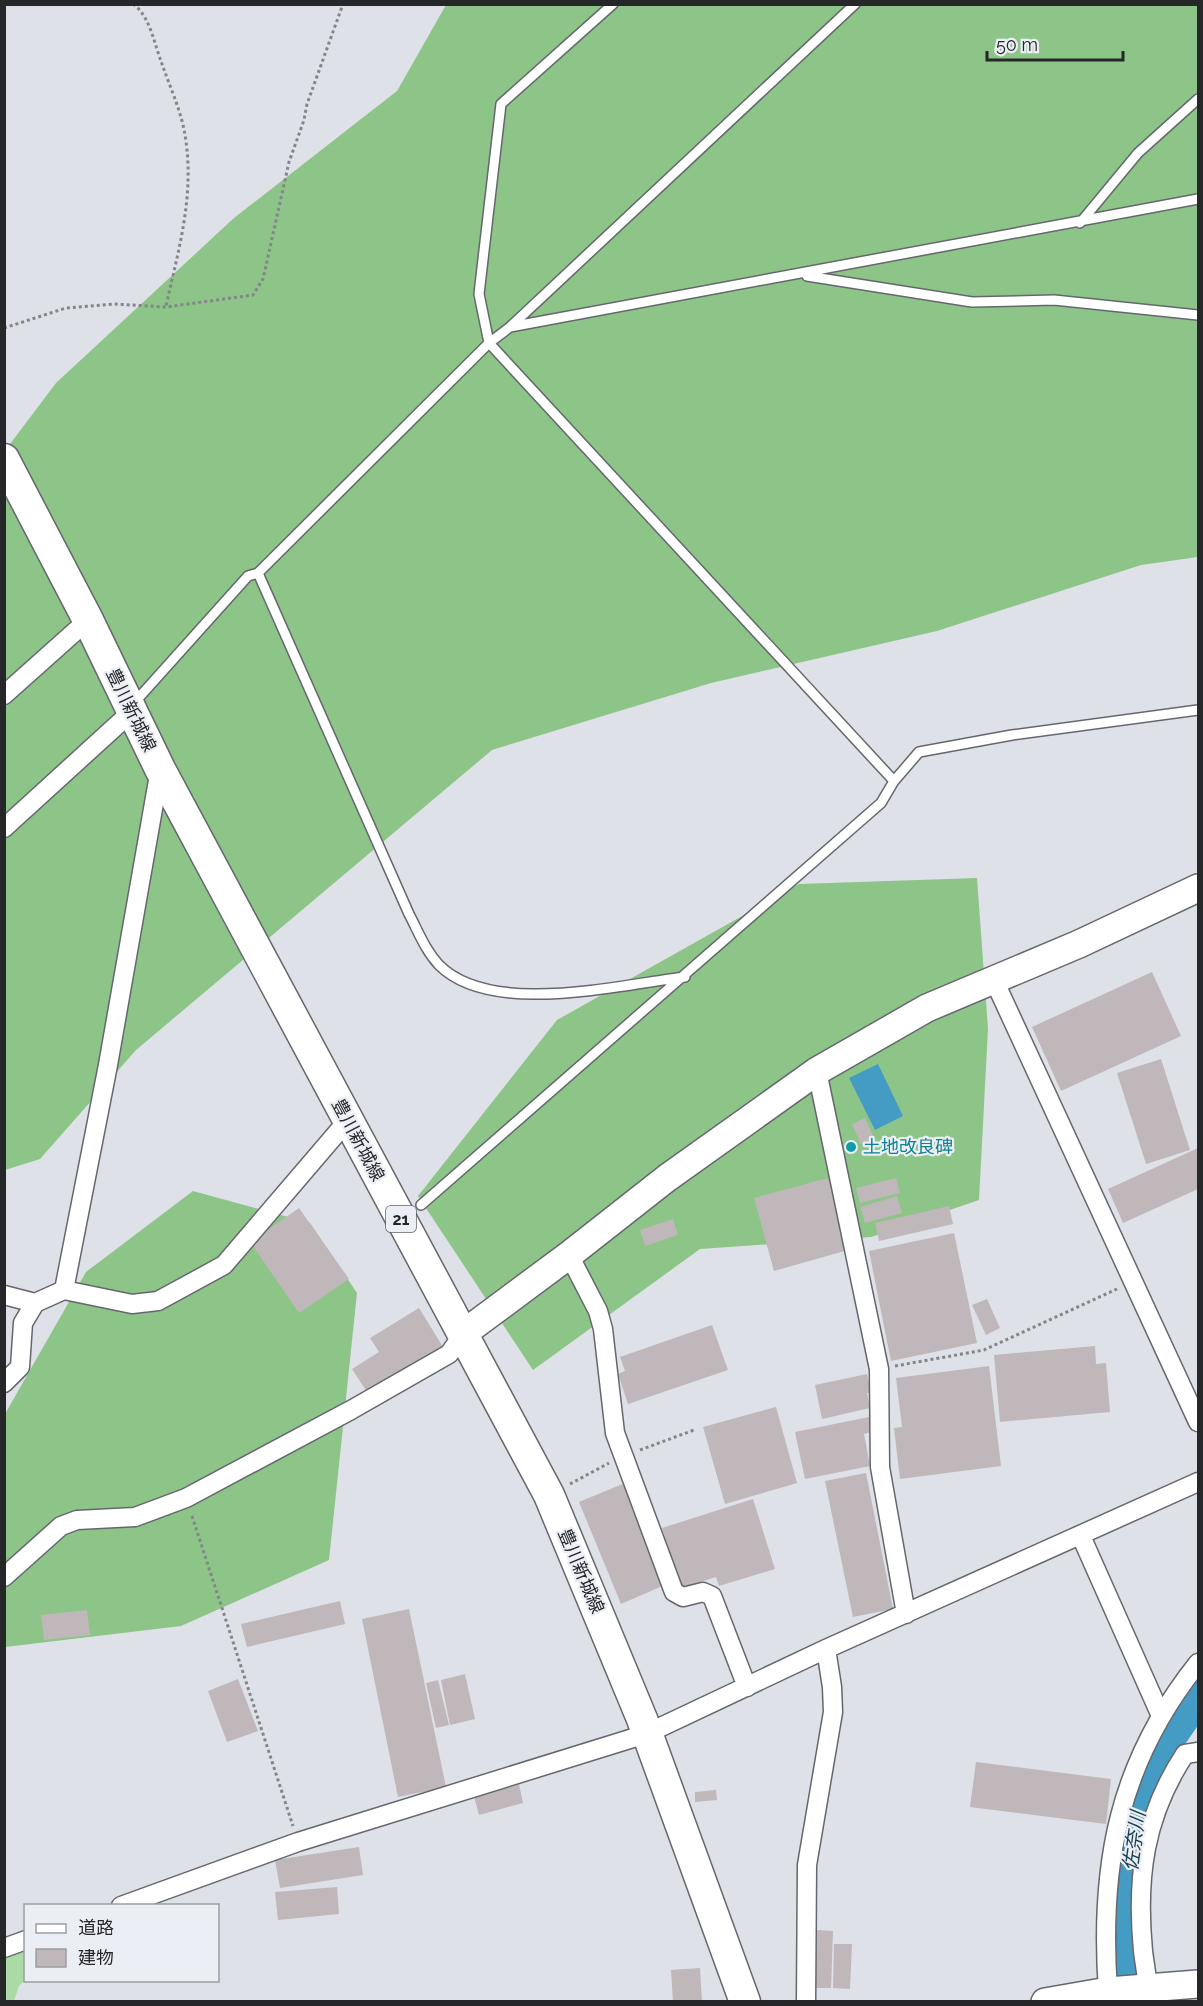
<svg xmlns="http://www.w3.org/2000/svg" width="1203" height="2006" font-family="Raleway,'Noto Sans JP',sans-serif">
  <rect width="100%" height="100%" fill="#dee1e8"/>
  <path fill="#aadba5" d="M 25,1946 L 25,1980 L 19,1986 L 14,2001 L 5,2001 L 4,1953 Z"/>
  <path fill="#8dc487" d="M 446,5 L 1198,5 L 1198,557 L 1141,565 L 937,631 L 711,683 L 492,750 L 136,1050 L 40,1159 L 5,1170 L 4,452 L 56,383 L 234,218 L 397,91 Z
    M 977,878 L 988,1029 L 979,1200 L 871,1237 L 700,1249 L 533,1370 L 418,1196 L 557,1020 L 799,884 Z
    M 193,1191 L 310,1223 L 357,1293 L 329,1560 L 181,1626 L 5,1647 L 5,1414 L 86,1272 Z"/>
  <path fill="#449cc4" d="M 878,1064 L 903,1116 L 875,1130 L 849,1078 Z"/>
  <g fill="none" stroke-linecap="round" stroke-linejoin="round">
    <path stroke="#449cc4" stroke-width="33" d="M 1119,2002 L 1128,1919 L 1132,1831 L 1140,1795 L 1168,1740 L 1198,1696"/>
  </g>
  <path fill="#bfb7ba" d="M 1152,972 L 1181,1036 L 1061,1091 L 1032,1027 Z
    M 1161,1059 L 1190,1150 L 1146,1164 L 1117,1073 Z
    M 865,1118 L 874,1138 L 861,1144 L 852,1124 Z
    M 1198,1148 L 1198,1189 L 1123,1223 L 1108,1189 Z
    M 828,1178 L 848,1250 L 774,1271 L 754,1198 Z
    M 896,1178 L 900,1193 L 860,1203 L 856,1188 Z
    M 897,1196 L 902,1213 L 865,1223 L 860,1207 Z
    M 949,1206 L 953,1224 L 879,1241 L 875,1223 Z
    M 299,1208 L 349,1279 L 299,1313 L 250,1242 Z
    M 673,1219 L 678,1235 L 645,1246 L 640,1230 Z
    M 954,1233 L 977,1343 L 891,1361 L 869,1251 Z
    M 987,1299 L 1000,1328 L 986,1335 L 972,1305 Z
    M 419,1308 L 443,1347 L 369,1395 L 352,1369 L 379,1352 L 370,1338 Z
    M 712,1325 L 728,1370 L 628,1404 L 618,1374 L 625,1371 L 620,1357 Z
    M 1095,1346 L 1096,1364 L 1106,1363 L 1110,1412 L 1000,1422 L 994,1355 Z
    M 989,1366 L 1001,1466 L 900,1479 L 894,1428 L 902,1427 L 896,1378 Z
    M 867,1374 L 871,1393 L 867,1393 L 870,1408 L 822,1419 L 815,1385 Z
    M 776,1407 L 797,1483 L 725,1504 L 703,1427 Z
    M 869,1417 L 872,1432 L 864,1434 L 870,1466 L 805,1479 L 795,1432 Z
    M 866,1473 L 893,1609 L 853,1617 L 825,1481 Z
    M 625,1483 L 667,1584 L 621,1604 L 579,1502 Z
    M 753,1499 L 775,1569 L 719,1586 L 716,1577 L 681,1588 L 662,1528 Z
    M 340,1601 L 345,1624 L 247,1647 L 241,1624 Z
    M 409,1609 L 446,1787 L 398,1797 L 362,1619 Z
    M 87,1610 L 90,1635 L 44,1640 L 41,1615 Z
    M 465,1674 L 475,1719 L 450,1725 L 441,1680 Z
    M 238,1679 L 258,1731 L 227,1742 L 208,1691 Z
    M 438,1680 L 449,1725 L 436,1728 L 426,1683 Z
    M 976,1762 L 1111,1779 L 1106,1824 L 970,1807 Z
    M 519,1784 L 523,1803 L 479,1815 L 474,1796 Z
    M 716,1790 L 717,1800 L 695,1802 L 695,1792 Z
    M 359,1847 L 363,1875 L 280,1888 L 275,1860 Z
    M 337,1887 L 339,1914 L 278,1920 L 275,1892 Z
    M 816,1930 L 833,1931 L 831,1988 L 814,1988 Z
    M 834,1944 L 852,1944 L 850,1989 L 833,1988 Z
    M 700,1968 L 702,2002 L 673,2002 L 671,1970 Z"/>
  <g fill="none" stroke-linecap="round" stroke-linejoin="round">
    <defs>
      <path id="lane" d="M 613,4 L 501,104 L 479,294 L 489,343 L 894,781
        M 1080,223 L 1138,153 L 1198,99
        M 807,276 L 972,302 L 1054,300 L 1198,315
        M 510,327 L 1198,199
        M 258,573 L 409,914 C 418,931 425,950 439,965 C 491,1017 618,985 685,977
        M 134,703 L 248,576 L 258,573 L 489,343 L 510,327 L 855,4
        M 421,1205 L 881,803 L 894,781 L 919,752 L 1012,735 L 1198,710"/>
      <path id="street" d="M 4,695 L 88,620
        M 4,828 L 127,716 L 129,709
        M 994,980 L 1198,1422
        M 817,1071 L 879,1369 L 880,1467 L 906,1614
        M 569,1255 L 598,1311 L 603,1329 L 615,1433 L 674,1592 L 683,1597 L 703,1592 L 712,1596 L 747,1687
        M 64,1290 L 108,1065 L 160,769
        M 4,1295 L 35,1303
        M 4,1383 L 20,1367 L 23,1323 L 35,1303 L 64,1290 L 132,1304 L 158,1301 L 224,1265 L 348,1120
        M 1081,1536 L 1161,1716
        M 4,1577 L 61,1526 L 77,1520 L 135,1517 L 186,1498 L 351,1410 L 449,1354 L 464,1333
        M 121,1906 L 298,1842 L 646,1734 L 826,1649 L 1198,1482
        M 4,1948 L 26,1940
        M 1108,1991 C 1099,1866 1118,1763 1198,1663
        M 806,2002 L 807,1865 L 833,1712 L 832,1687 L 826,1649
        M 1148,2002 C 1149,1984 1145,1968 1143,1951 C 1136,1878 1144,1816 1185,1754 L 1198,1752"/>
      <path id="secondary" d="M 464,1333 L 569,1255 L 667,1178 L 817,1071 L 927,1008 L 1079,944 L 1198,888
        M 1045,2002 L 1108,1991 L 1198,1984"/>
      <path id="primary" d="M 4,459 L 88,620 L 160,769 L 549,1495 L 642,1719 L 745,2002"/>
    </defs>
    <use href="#lane" stroke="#65676e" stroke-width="12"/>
    <use href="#street" stroke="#65676e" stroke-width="21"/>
    <use href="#secondary" stroke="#65676e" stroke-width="30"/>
    <use href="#primary" stroke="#65676e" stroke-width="33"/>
    <path stroke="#838589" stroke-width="3" stroke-dasharray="3 3" stroke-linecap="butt" d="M 133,4 C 150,16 154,43 161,61 C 169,85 181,110 185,135 C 195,194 179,248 166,306
      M 4,328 L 66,308 L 114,304 L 166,307 L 253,295 L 263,279 L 289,162 L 304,120 L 307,104 L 343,4
      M 895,1366 L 984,1350 L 1117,1289
      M 640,1450 L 694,1430
      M 570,1484 L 609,1463
      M 192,1516 L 293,1826"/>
    <use href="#lane" stroke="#fff" stroke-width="9"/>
    <use href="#street" stroke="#fff" stroke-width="18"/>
    <use href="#secondary" stroke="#fff" stroke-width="27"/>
    <use href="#primary" stroke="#fff" stroke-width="30"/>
  </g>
  <circle fill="#0f9aa8" stroke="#ebeef5" stroke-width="2" cx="851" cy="1147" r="6"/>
  <g text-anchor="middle" stroke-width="4.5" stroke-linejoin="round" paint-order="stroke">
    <rect fill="#ebeef5" stroke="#616366" stroke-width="1.5" x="386" y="1206" width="30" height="26" rx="4.5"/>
    <g font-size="16" font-weight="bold" fill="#262729">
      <text x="401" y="1225">21</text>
    </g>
    <g font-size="18" fill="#262729" stroke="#ebeef5">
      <text transform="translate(131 710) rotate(64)" y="6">豊川新城線</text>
      <text transform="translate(358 1140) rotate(62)" y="6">豊川新城線</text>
      <text transform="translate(581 1571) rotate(67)" y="6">豊川新城線</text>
    </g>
    <g font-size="18" fill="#0d838f" stroke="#ebeef5" text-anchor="start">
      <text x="863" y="1153">土地改良碑</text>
    </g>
    <g font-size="20" font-style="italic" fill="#183f50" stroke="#ebeef5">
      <text transform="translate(1134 1841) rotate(-82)" y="7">佐奈川</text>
    </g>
  </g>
  <rect width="1203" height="2006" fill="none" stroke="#262729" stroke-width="12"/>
  <rect x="24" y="1904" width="195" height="78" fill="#ebeef5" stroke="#9c9ea3" stroke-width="1.5"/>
  <rect x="36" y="1924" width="30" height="9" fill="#ffffff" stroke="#9c9ea3" stroke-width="1.5"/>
  <text x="78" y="1934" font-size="18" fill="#262729">道路</text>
  <rect x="36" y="1949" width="30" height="18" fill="#bfb7ba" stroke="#9c9ea3" stroke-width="1.5"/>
  <text x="78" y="1964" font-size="18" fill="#262729">建物</text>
  <path d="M987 51v9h136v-9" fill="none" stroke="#262729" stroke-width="3"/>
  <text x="996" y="51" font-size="18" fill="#262729" stroke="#ebeef5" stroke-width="4.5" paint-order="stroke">50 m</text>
</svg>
